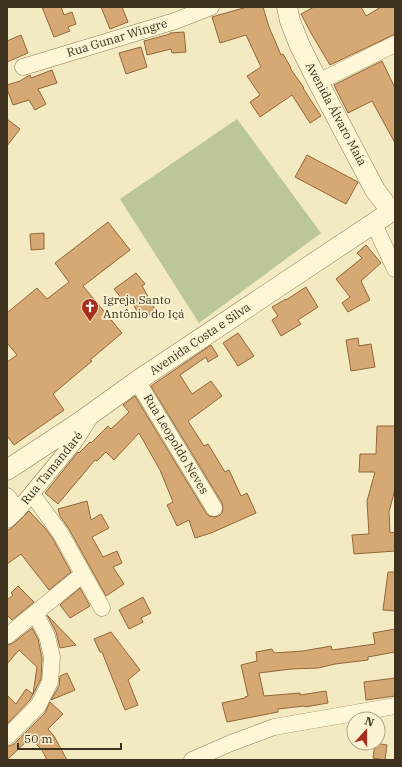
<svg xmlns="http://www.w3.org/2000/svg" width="402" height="767" font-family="'IBM Plex Serif',serif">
  <rect width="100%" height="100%" fill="#f3eac2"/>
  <path fill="#bbc795" d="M 237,119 L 321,233 L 199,323 L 120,199 Z"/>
  <path fill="#d6a874" stroke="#926739" d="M 42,7 L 61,7 L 64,15 L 72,12 L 76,24 L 68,27 L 70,31 L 54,37 Z
    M 101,7 L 122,7 L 128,22 L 110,29 Z
    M 247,7 L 263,7 L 269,27 L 281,55 L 283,54 L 291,68 L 290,68 L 304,88 L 303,88 L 321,116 L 310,123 L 292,95 L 260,117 L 250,102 L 260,95 L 247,76 L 261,67 L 246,35 L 220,43 L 212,17 Z
    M 314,7 L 361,7 L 366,16 L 381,7 L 395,7 L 395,34 L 330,65 L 311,33 L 301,14 Z
    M 184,32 L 186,52 L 172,53 L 171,49 L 147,55 L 144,41 L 170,34 L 170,33 Z
    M 21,35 L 28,53 L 7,62 L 7,41 Z
    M 141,47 L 147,67 L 126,74 L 119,53 Z
    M 382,61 L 395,88 L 395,143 L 372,101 L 348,113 L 334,85 Z
    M 52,70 L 57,83 L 38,89 L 46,104 L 35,110 L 29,100 L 13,105 L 7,89 L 7,85 L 20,81 L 30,75 L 31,78 Z
    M 7,119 L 20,129 L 7,146 Z
    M 307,155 L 358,182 L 346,204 L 295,177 Z
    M 108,222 L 130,250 L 83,286 L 122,333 L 90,360 L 92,361 L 53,394 L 64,410 L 14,445 L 7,436 L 7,362 L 17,355 L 7,343 L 7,313 L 37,288 L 47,299 L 69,282 L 55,263 Z
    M 44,233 L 44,249 L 31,250 L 30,234 Z
    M 366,245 L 381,263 L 361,281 L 370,300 L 357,307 L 348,312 L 342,303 L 350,297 L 336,279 L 362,258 L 357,253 Z
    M 136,273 L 145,284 L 142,286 L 156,311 L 142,319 L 128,296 L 123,300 L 114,289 Z
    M 306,287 L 318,307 L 298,320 L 301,324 L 281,336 L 272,320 L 278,316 L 272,307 L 286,299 L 286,300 Z
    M 238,333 L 254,356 L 238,366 L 223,343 Z
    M 358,338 L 359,346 L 371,344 L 375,367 L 351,371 L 346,340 Z
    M 211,345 L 218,356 L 208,362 L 206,357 L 180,375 L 192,394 L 211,381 L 222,396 L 188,421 L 204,446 L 208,444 L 225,472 L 229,470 L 241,496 L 247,493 L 256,513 L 211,533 L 195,538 L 189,520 L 177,526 L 167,505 L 173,502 L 160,470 L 139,433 L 114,460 L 106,452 L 97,461 L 95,460 L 58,504 L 45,493 L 78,452 L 79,453 L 90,442 L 91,443 L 108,426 L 111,429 L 129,412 L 123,405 L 135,396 L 206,513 L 209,516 L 214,517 L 219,516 L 222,513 L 223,508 L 222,503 L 151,386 Z
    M 377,426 L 395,426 L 395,489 L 389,512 L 390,533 L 395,532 L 395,551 L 354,554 L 352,535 L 369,534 L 367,501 L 375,472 L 359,472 L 360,454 L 376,454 Z
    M 87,501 L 91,520 L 101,514 L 109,528 L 92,537 L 103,557 L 117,551 L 122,563 L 113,567 L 124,584 L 106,596 L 69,529 L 60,516 L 58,509 Z
    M 29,511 L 45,528 L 53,539 L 71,572 L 49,590 L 21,554 L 7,564 L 7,531 L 13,527 Z
    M 388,572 L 395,572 L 395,611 L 383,610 Z
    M 18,586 L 34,602 L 12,620 L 7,615 L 7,600 L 13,595 L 11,593 Z
    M 80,588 L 90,606 L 70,618 L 60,605 Z
    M 143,597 L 151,613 L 141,618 L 143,622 L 129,629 L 119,610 Z
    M 47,615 L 76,645 L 60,648 L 56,632 Z
    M 32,628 L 38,639 L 42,658 L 41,679 L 30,700 L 7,724 L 7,695 L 16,704 L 26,689 L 33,694 L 37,667 L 19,650 L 7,664 L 7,645 L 13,643 Z
    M 395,629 L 395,652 L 368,657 L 368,660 L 335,664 L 318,668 L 291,669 L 259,673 L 264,696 L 300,693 L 300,695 L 326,691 L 328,703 L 305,707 L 304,706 L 278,709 L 278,712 L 227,722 L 222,703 L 245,698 L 245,697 L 248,696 L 241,665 L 257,661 L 256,652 L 272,649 L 274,653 L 303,651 L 331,646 L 332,650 L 375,644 L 373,633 Z
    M 111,632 L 140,670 L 128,680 L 138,705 L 125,710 L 102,652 L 100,652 L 94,639 Z
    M 67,673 L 75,690 L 51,700 L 59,686 L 60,676 Z
    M 395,678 L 395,696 L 366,700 L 364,682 Z
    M 50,702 L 63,714 L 48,729 L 54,736 L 67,760 L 47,760 L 42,750 L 30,738 L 7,760 L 7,746 L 10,746 L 14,744 L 45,713 Z
    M 375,743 L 387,745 L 385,760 L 373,758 Z"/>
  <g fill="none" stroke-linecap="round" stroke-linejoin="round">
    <defs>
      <path id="minor" d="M 23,67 L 175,21 L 211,7
        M 318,82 L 395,44
        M 374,224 L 395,269
        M 137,381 L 214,508
        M 32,494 L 61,534 L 102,608
        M 7,496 L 18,510
        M 7,520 L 18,510 L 75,441 L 91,416
        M 7,636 L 83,574
        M 7,737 L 38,706 L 50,682 L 52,657 L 47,636 L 35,613
        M 192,760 L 231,743 L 274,727 L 395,706"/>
      <path id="tertiary" d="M 287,7 L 290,21 L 300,46 L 318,82 L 375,190 L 391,211
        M 7,470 L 80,422 L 137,381 L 395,209"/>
    </defs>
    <use href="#minor" stroke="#907c57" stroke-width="17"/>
    <use href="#tertiary" stroke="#907c57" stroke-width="21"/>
    <use href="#minor" stroke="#fdf6d7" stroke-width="16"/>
    <use href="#tertiary" stroke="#fdf6d7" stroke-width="20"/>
  </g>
  <defs>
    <symbol id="church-pin" viewBox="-11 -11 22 30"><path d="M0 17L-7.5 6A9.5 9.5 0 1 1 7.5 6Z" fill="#a62e1f" stroke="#f9f3d3"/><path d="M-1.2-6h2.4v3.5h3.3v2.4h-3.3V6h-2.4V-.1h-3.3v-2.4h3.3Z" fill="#fff"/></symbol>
  </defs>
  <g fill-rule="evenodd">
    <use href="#church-pin" x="80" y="297" width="20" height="27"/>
  </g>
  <g text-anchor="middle" stroke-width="3.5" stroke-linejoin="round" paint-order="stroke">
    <g font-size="12" fill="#3e311d" stroke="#f9f3d3">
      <text transform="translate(117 38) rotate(-17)" y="4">Rua Gunar Wingre</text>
      <text transform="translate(336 114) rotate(62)" y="4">Avenida Álvaro Maia</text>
      <text transform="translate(200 339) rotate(-34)" y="4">Avenida Costa e Silva</text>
      <text transform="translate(176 444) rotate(59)" y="4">Rua Leopoldo Neves</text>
      <text transform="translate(52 468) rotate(-51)" y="4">Rua Tamandaré</text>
    </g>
    <g font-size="12" fill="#3e311d" stroke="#f9f3d3" text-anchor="start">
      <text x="103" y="304">Igreja Santo<tspan x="103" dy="14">Antônio do Içá</tspan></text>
    </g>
  </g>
  <rect width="402" height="767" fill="none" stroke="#3e311d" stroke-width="16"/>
  <g transform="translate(366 731) rotate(21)"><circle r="19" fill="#f9f3d3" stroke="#aea58a"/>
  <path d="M0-3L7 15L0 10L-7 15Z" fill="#a62e1f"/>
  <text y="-6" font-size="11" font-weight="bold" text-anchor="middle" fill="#3e311d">N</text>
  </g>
  <path d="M18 743v6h103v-6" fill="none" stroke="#3e311d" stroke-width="2"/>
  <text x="24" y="743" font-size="12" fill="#3e311d" stroke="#f9f3d3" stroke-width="3" paint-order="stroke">50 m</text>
</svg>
